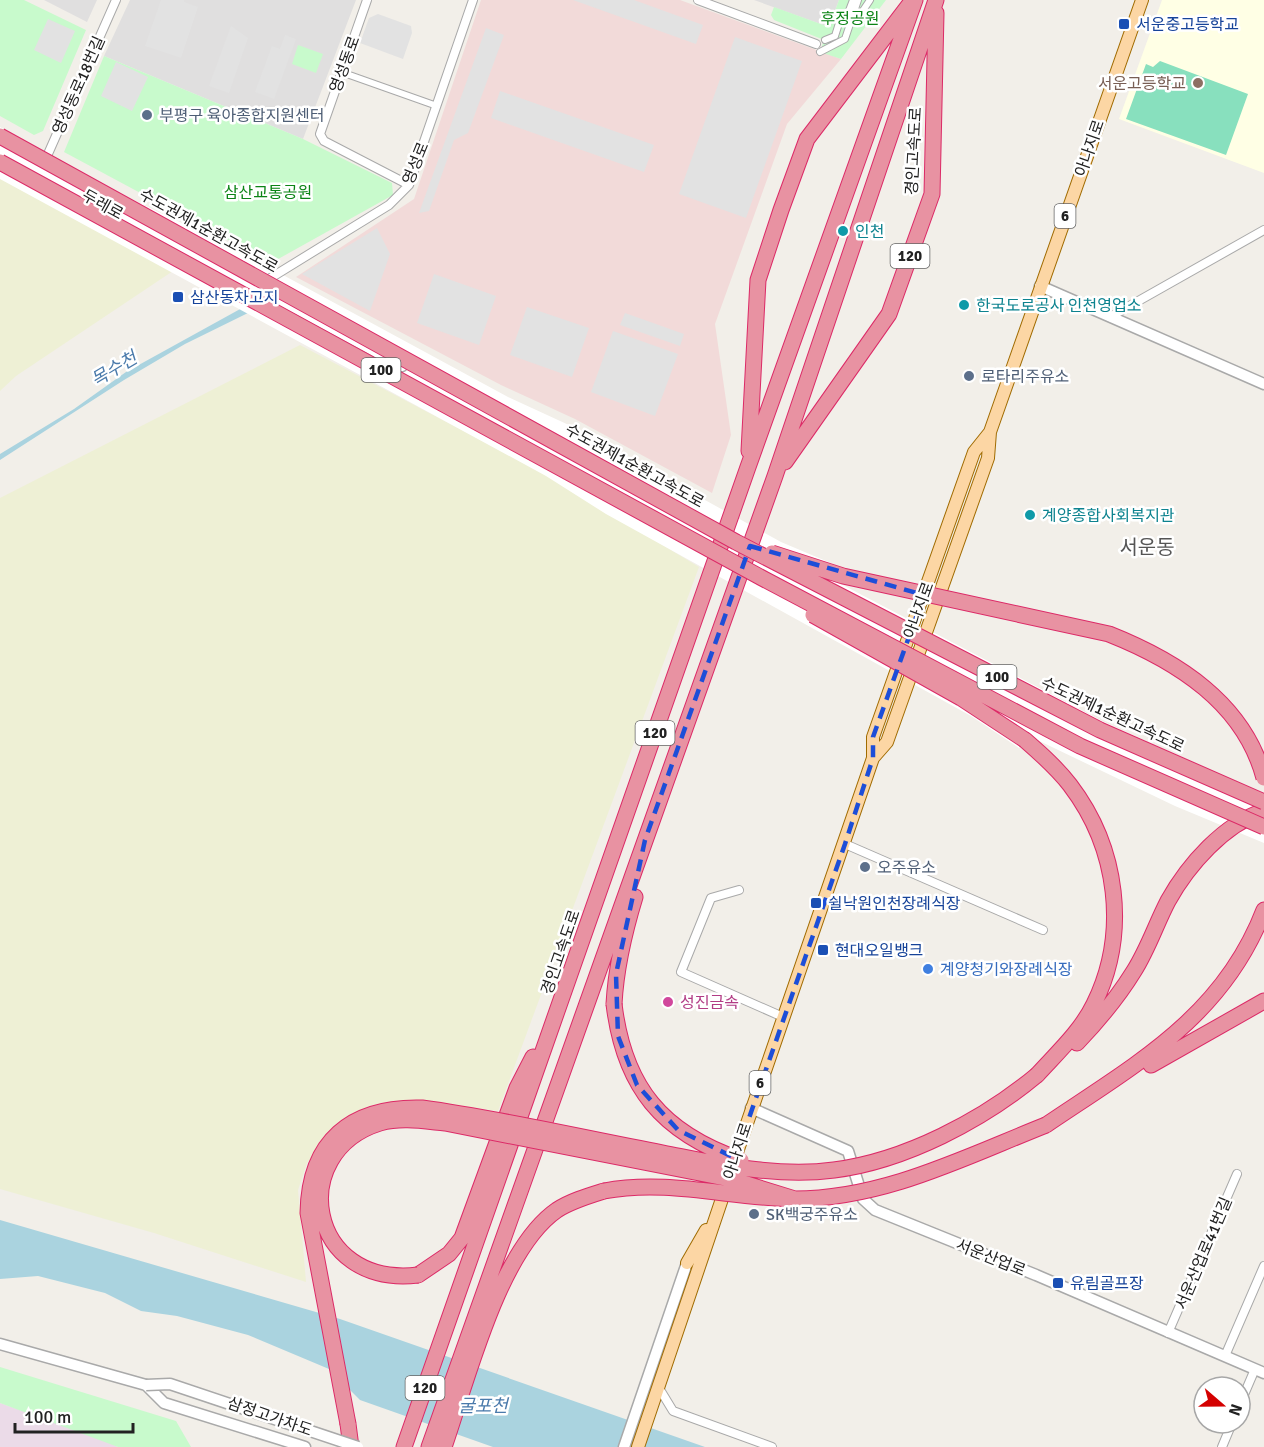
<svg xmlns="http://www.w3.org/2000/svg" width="1264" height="1447" font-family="Signika,'Noto Sans KR',sans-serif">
  <rect width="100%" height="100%" fill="#f2efe9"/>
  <path fill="#e0dfdf" d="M 44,0 L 97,0 L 87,22 Z
    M 130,0 L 356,0 L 303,139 L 104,56 Z
    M 754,0 L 839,0 L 829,27 Z"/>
  <path fill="#f2dad9" d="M 481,0 L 680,0 L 841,59 L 787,124 L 715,324 L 731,435 L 712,493 L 575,419 L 501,385 L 296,277 L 414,199 Z"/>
  <path fill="#ebdbe8" d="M 0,1403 L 102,1439 L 118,1447 L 0,1447 Z"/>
  <path fill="#ffffe5" d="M 1162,0 L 1264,0 L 1264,173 L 1119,119 Z"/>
  <path fill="#eef0d5" d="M 0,176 L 173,271 L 16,376 L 0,391 Z
    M 300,345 L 545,474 L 699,567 L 498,1111 L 420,1100 L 369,1106 L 343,1119 L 307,1163 L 298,1190 L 306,1282 L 154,1233 L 0,1189 L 0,498 Z"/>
  <path fill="#c8facc" d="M 0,0 L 24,0 L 86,30 L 43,131 L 34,135 L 0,116 Z
    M 839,0 L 886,0 L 841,59 L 820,52 L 824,40 L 774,20 L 771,15 L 774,7 L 829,27 Z
    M 298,45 L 323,54 L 316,73 L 292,64 Z
    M 104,56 L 303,139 L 392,183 L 393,195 L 271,263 L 64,152 Z
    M 0,1367 L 176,1421 L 191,1447 L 118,1447 L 0,1403 Z"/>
  <path fill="#88e0be" d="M 1160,61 L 1248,94 L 1226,155 L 1126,119 L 1146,64 L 1153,67 Z"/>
  <path fill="#e2e2e2" d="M 161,0 L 184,0 L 184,2 L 198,7 L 181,58 L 145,46 Z
    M 573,0 L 634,0 L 703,25 L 696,44 Z
    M 378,14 L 411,26 L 412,33 L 403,59 L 360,43 L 369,18 Z
    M 48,19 L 75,31 L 61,63 L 34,50 Z
    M 231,26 L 248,38 L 229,93 L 209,86 Z
    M 486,28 L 504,35 L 468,133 L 454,140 L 429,211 L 419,213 Z
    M 285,35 L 296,39 L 274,99 L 255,92 L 272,46 L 280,49 Z
    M 735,37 L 802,61 L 746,218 L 679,194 Z
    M 116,62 L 148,77 L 132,111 L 101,96 Z
    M 500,91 L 654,145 L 644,172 L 491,118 Z
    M 377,228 L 390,254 L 370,311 L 302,274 Z
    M 434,274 L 496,296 L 479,345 L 417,323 Z
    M 527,307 L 589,328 L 572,377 L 510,355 Z
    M 625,313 L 684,334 L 680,346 L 620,325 Z
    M 613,331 L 678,354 L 655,416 L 591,392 Z"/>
  <path fill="#aad3df" d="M 242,308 L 250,312 L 185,344 L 124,380 L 0,460 L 0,454 L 74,409 L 126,372 Z
    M 0,1220 L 340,1319 L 705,1447 L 493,1447 L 360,1400 L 329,1369 L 248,1335 L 177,1316 L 141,1311 L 105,1293 L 38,1276 L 0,1279 Z"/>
  <path fill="#fff" d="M 0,127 L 127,197 L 222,242 L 508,397 L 571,426 L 781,542 L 845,569 L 841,584 L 1104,722 L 1264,794 L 1264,843 L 1175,806 L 1029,736 L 1019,748 L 971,716 L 606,514 L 546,476 L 0,179 Z"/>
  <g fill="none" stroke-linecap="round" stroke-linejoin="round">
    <defs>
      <path id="pedestrian" d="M 851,21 L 858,18 L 870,0
        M 825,40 L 835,36 L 840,20 L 845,21 L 853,0
        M 820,52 L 845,39 L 858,0
        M 341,72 L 437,106"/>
      <path id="minor" d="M 367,0 L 320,134 L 324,141 L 409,185
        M 698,0 L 816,44
        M 44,163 L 116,0
        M 264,282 L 389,205 L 409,185 L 473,0
        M 1110,317 L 1264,230
        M 845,844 L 1043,930
        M 739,890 L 711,898 L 681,972 L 783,1017
        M 1168,1333 L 1237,1174
        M 1225,1356 L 1264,1266
        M 659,1388 L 673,1411 L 772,1447
        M 1240,1404 L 1255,1369
        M 1222,1447 L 1232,1423"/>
      <path id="tertiary" d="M 0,149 L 402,366
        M 1040,286 L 1264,384
        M 751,1108 L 848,1151 L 863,1199 L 875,1210 L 1036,1275 L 1264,1373
        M 0,1344 L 146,1385 L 164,1403 L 305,1447
        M 624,1447 L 687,1263"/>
      <path id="primary" d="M 873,758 L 887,742 L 988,458 L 990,432 L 1142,0
        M 733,1164 L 873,758 L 873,737 L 974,452 L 990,432
        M 687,1263 L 706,1230
        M 638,1447 L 726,1187"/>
      <path id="motorway" d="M 749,451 L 758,280 L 781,210 L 807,139 L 909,5
        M 785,462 L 889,314 L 932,194 L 936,13
        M 1025,740 C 1041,754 1057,768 1070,785 C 1118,848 1129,933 1094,1004 C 1081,1031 1057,1053 1037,1075
        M 614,1004 C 616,966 624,933 635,897
        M 1077,1043 C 1098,1021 1118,997 1134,971 C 1148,949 1156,924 1168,901 C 1188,865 1224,824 1264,811
        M 1151,1065 L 1264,1001
        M 1046,1125 C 1136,1064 1223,1017 1264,910
        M 418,1275 L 449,1254 L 462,1238 L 517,1088 L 533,1057
        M 348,1424 L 351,1447
        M 404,1447 L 748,467 L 915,0
        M 429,1447 L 775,476 L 936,0
        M 444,1447 C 467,1381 499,1250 557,1210 C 571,1201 588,1196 604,1191"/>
    </defs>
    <use href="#pedestrian" stroke="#a9a9a9" stroke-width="8"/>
    <use href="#minor" stroke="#a9a9a9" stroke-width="10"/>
    <use href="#tertiary" stroke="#a9a9a9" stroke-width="13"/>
    <use href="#primary" stroke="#a06b00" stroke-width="14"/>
    <use href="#motorway" stroke="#dc2a67" stroke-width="17"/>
    <use href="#pedestrian" stroke="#fff" stroke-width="6"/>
    <use href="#minor" stroke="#fff" stroke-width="8"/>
    <use href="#tertiary" stroke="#fff" stroke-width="10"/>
    <use href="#primary" stroke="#fcd6a4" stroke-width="12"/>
    <use href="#motorway" stroke="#e892a2" stroke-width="15"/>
    <defs>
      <path id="tertiary-bridge" d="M 146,1385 L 170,1384 L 358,1447"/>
      <path id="motorway-bridge" d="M 0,136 L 736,542 L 1100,730 L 1264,802
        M 0,162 L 762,578 L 1080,746 L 1264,827
        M 772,553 L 843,576 L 1109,634 C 1177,661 1244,703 1264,778
        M 813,615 L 961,698 L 1025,740
        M 614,1004 C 624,1087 662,1133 741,1160
        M 604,1191 C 668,1179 730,1198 794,1199 C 884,1199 965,1157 1046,1125
        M 418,1275 C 307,1288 286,1152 380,1123 C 401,1117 424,1121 445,1123 L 730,1179 L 795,1199
        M 348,1424 L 308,1213 C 309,1141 351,1106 422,1108 C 503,1119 583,1138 663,1153 C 719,1164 777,1178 834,1170 C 905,1161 983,1120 1037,1075"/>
    </defs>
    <use href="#tertiary-bridge" stroke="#a9a9a9" stroke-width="13" stroke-linecap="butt"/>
    <use href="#motorway-bridge" stroke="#dc2a67" stroke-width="17" stroke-linecap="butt"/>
    <use href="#tertiary-bridge" stroke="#fff" stroke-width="10"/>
    <use href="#motorway-bridge" stroke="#e892a2" stroke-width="15"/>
  </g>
  <path fill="none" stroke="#1d4ed8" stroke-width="4.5" stroke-dasharray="12 8" stroke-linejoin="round" d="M 750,546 L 924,595 L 873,737 L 873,758 L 845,844 L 735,1158 L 678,1130 L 637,1085 L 618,1036 L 616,974 L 645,840 Z"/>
  <g fill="#1a4fb4" stroke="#fff" stroke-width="2">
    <rect x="1118" y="18" width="12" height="12" rx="3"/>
    <rect x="172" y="291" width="12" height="12" rx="3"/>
    <rect x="810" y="897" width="12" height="12" rx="3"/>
    <rect x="817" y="944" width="12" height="12" rx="3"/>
    <rect x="1052" y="1277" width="12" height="12" rx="3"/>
  </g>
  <circle fill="#8d6e63" stroke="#fff" stroke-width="2" cx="1198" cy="83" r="6"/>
  <g fill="#5c6f8a" stroke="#fff" stroke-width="2">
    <circle cx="147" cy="115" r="6"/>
    <circle cx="969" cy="376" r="6"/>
    <circle cx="865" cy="867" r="6"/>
    <circle cx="754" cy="1214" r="6"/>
  </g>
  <g fill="#0f9aa8" stroke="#fff" stroke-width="2">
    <circle cx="843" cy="231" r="6"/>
    <circle cx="964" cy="305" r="6"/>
    <circle cx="1030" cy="515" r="6"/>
  </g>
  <circle fill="#3f7fe0" stroke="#fff" stroke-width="2" cx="928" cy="969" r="6"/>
  <circle fill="#d1479c" stroke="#fff" stroke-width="2" cx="668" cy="1002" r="6"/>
  <g text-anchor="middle" stroke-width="5" stroke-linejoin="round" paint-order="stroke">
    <g fill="#fff" stroke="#646464" stroke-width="1.5">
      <rect x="1054.5" y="204" width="21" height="24" rx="4.5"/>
      <rect x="890.5" y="244" width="39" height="24" rx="4.5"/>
      <rect x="361.5" y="358" width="39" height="24" rx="4.5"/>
      <rect x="977.5" y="665" width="39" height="24" rx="4.5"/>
      <rect x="635.5" y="721" width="39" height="24" rx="4.5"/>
      <rect x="749.5" y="1071" width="21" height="24" rx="4.5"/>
      <rect x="405.5" y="1376" width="39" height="24" rx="4.5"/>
    </g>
    <g font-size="15" font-weight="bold" fill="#222">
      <text x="1065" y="221">6</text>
      <text x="910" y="261">120</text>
      <text x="381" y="375">100</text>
      <text x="997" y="682">100</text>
      <text x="655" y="738">120</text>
      <text x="760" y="1088">6</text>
      <text x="425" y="1393">120</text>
    </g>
    <g font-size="16" fill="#0c8416" stroke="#fff">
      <text x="850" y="24">후정공원</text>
      <text x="268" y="198">삼산교통공원</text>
    </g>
    <g font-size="16" fill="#164399" stroke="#fff" text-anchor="start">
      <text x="1136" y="30">서운중고등학교</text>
      <text x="190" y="303">삼산동차고지</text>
      <text x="828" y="909">쉴낙원인천장례식장</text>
      <text x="835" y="956">현대오일뱅크</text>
      <text x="1070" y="1289">유림골프장</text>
    </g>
    <g font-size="16" fill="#222" stroke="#fff">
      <text transform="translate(344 64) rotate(-70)" y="6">영성동로</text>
      <text transform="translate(78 85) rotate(-66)" y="6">영성동로18번길</text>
      <text transform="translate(1089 148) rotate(-71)" y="6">아나지로</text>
      <text transform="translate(913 151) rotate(-87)" y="6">경인고속도로</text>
      <text transform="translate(415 163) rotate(-68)" y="6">영성로</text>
      <text transform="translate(103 204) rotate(29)" y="6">두레로</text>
      <text transform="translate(209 230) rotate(29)" y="6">수도권제1순환고속도로</text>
      <text transform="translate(635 465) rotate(29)" y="6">수도권제1순환고속도로</text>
      <text transform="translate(918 610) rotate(-70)" y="6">아나지로</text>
      <text transform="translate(1113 714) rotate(25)" y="6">수도권제1순환고속도로</text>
      <text transform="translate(560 952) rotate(-71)" y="6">경인고속도로</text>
      <text transform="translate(737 1151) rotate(-72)" y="6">아나지로</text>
      <text transform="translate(1203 1253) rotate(-67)" y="6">서운산업로41번길</text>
      <text transform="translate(991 1257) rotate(22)" y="6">서운산업로</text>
      <text transform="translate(270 1416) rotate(19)" y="6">삼정고가차도</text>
    </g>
    <g font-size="16" fill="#785e54" stroke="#fff" text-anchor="end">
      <text x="1186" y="89">서운고등학교</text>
    </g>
    <g font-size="16" fill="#4e5e75" stroke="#fff" text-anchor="start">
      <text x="159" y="121">부평구 육아종합지원센터</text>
      <text x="981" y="382">로타리주유소</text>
      <text x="877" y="873">오주유소</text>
      <text x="766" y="1220">SK백궁주유소</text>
    </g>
    <g font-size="16" fill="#0d838f" stroke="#fff" text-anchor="start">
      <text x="855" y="237">인천</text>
      <text x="976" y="311">한국도로공사 인천영업소</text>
      <text x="1042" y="521">계양종합사회복지관</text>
    </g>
    <g font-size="16" fill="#366cbe" stroke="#fff" text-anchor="start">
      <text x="940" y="975">계양청기와장례식장</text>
    </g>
    <g font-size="16" fill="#b23c85" stroke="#fff" text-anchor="start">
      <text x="680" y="1008">성진금속</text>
    </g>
    <g font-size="18" font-style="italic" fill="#4a7aab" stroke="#fff">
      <text transform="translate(114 369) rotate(-31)" y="6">목수천</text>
      <text x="483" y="1412">굴포천</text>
    </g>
    <g font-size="20" fill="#555" stroke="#fff">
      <text x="1147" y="554">서운동</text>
    </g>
  </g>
  <g transform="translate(1222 1405) rotate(110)"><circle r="28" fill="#ffffff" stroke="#a7a7a7" stroke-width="1.5"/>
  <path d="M0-4.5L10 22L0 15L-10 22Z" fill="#d40000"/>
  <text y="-9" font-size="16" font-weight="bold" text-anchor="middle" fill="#222222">N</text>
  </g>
  <path d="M15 1423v9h118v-9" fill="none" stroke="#222222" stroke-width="3"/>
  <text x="24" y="1423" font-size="18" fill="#222222" stroke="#ffffff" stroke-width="4.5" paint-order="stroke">100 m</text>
</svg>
